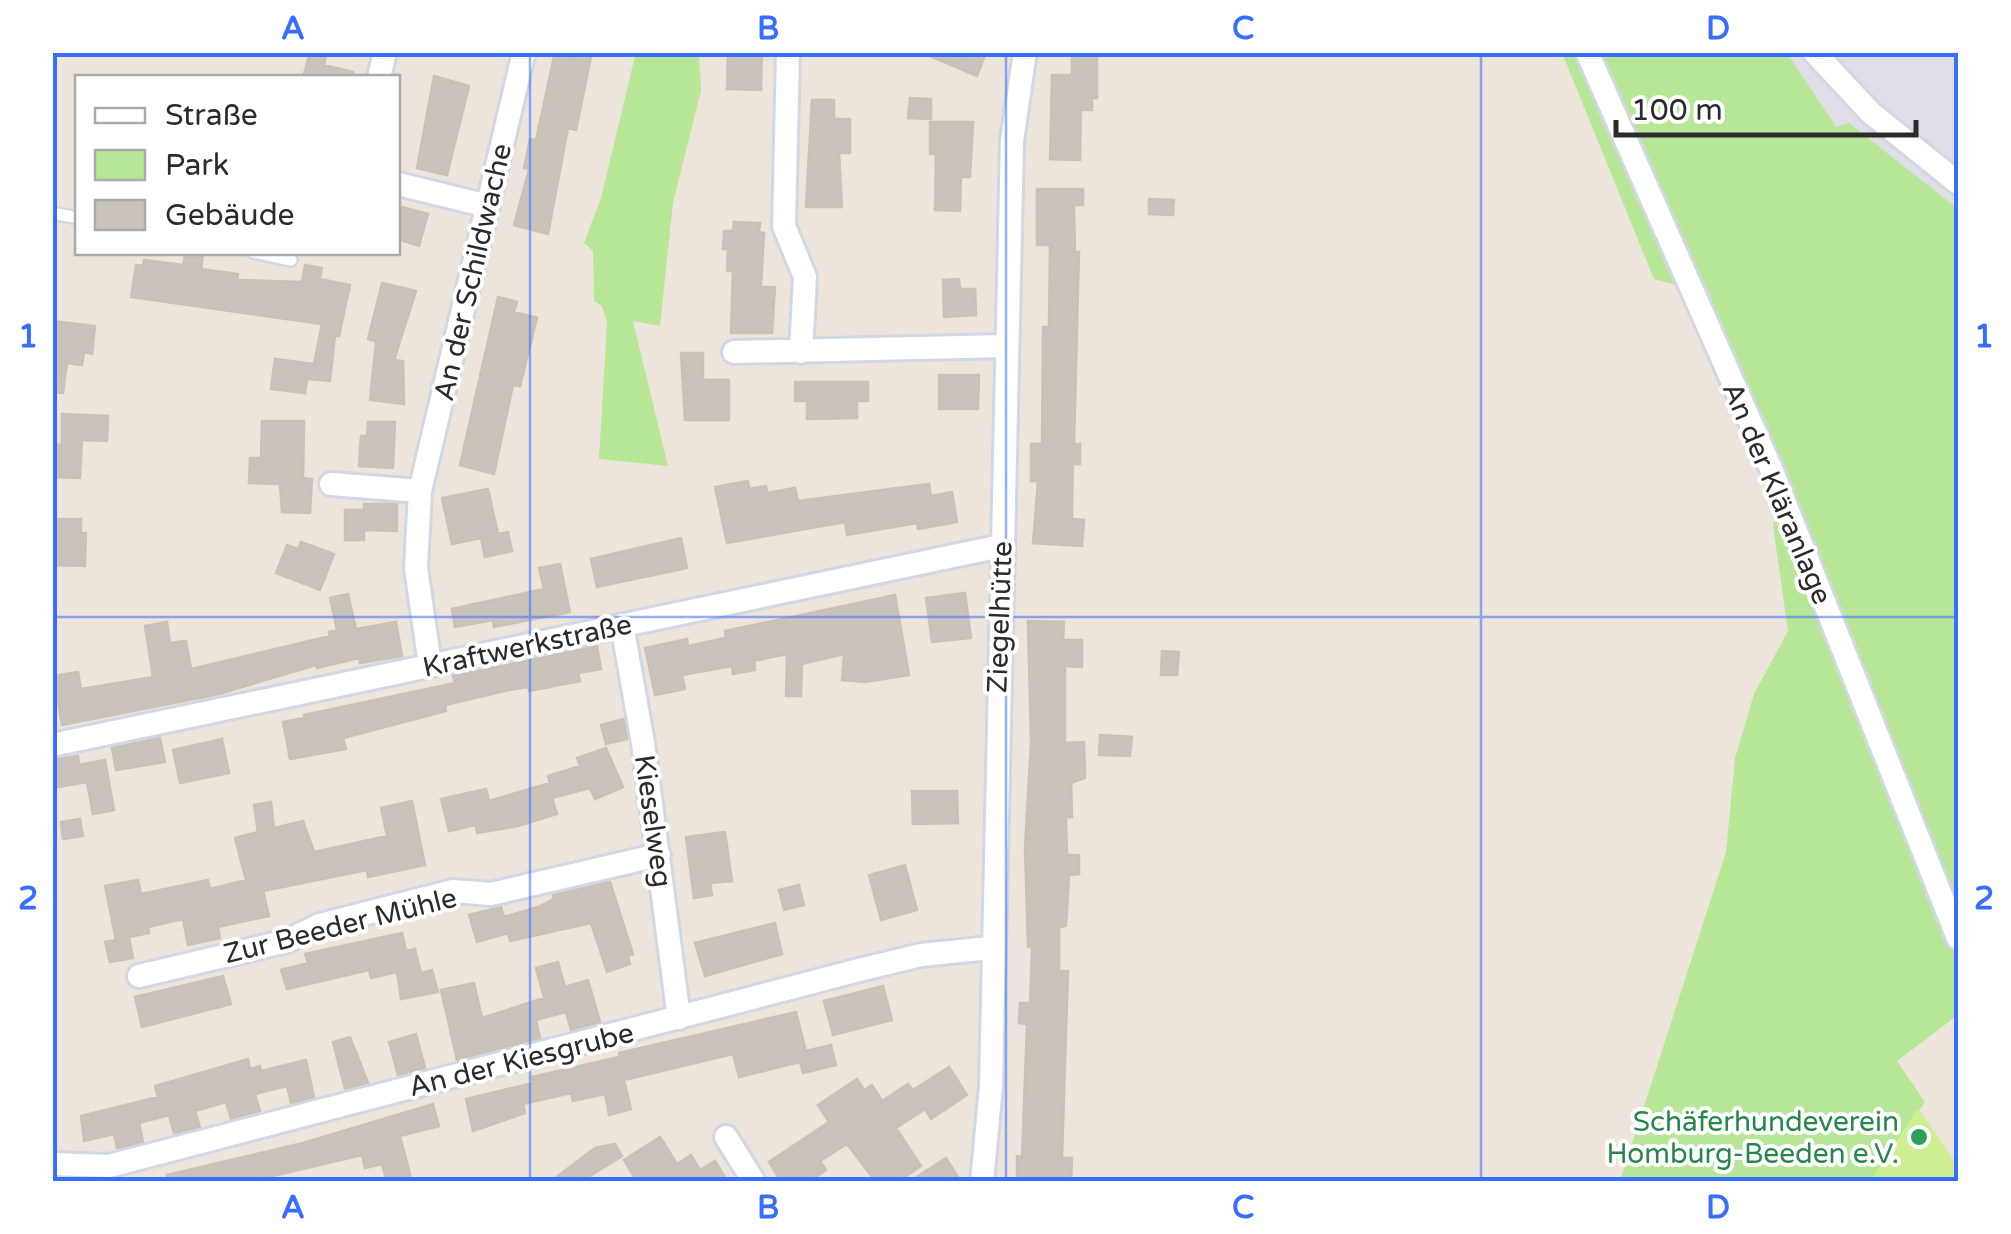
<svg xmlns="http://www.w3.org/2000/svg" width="2011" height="1234" font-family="'Varela Round',sans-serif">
  <rect width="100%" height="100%" fill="#ede5dc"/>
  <path fill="#dfdde6" d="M 1787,53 L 1958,53 L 1958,209 L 1836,127 Z"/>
  <path fill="#b8e697" d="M 636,52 L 699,53 L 701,91 L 673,203 L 660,326 L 633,321 L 668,466 L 599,459 L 607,323 L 602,306 L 594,301 L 593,251 L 584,243 L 601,198 Z
    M 1562,53 L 1787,53 L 1836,127 L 1849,123 L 1958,209 L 1958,1015 L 1897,1061 L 1925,1102 L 1871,1181 L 1620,1181 L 1726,852 L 1735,758 L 1754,694 L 1788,631 L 1773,526 L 1787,480 L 1690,256 L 1679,286 L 1654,279 Z"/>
  <path fill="#cfee92" d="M 1918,1108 L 1958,1166 L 1958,1181 L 1871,1181 Z"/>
  <path fill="#c9c3bb" stroke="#c9c1b6" stroke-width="2.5" d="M 310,52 L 327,52 L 324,65 L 353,72 L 352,78 L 303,78 Z
    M 555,52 L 592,52 L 576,130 L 568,128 L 548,234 L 514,225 L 529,169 L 524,168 L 530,139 L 536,140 Z
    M 728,52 L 762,52 L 761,90 L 727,89 Z
    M 921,52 L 986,52 L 977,76 Z
    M 1072,52 L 1097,52 L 1097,98 L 1092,98 L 1092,110 L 1081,110 L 1080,160 L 1050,159 L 1052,75 L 1072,75 Z
    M 434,76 L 469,86 L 447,175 L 417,168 Z
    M 910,98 L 931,99 L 931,119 L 908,118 Z
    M 812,100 L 834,100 L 834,119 L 850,119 L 850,153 L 839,153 L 842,207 L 806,207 Z
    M 930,122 L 973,122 L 970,177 L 961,177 L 960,211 L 935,210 L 936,154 L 930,154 Z
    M 1037,189 L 1083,189 L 1083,205 L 1074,205 L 1075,252 L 1079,252 L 1074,444 L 1080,444 L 1080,464 L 1073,464 L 1072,499 L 1072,519 L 1084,520 L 1082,546 L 1033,543 L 1038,481 L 1031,481 L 1031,444 L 1042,444 L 1043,327 L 1049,327 L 1050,245 L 1037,245 Z
    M 1149,199 L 1174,200 L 1173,215 L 1149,214 Z
    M 398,206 L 428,214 L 419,246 L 398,239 Z
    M 734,222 L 760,223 L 759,232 L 764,233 L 761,287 L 775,287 L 772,333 L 731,333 L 733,271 L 727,271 L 728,249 L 723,249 L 724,231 L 733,231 Z
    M 186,252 L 203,255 L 201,269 L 238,274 L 237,280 L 302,282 L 305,265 L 322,268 L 320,279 L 350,285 L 339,336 L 335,335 L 330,381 L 307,379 L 305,393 L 271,389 L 275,359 L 314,364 L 322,324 L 131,297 L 136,265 L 143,266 L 144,260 L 183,265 Z
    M 959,279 L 960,289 L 975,289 L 976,315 L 944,317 L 943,280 Z
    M 382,283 L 416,291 L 394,360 L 403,361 L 404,404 L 370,400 L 376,341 L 368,339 Z
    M 498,297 L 517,302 L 514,312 L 537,318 L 520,386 L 513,385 L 494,474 L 460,465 Z
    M 52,321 L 95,326 L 92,354 L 84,352 L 82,365 L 67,363 L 63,393 L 52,392 Z
    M 681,353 L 703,353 L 703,380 L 729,380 L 729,420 L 685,420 Z
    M 939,375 L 979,375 L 978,409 L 939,409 Z
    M 795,382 L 868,382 L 868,401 L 857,401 L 857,418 L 807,419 L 807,401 L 795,401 Z
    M 62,414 L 108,416 L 107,441 L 82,440 L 80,478 L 52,477 L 52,444 L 62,445 Z
    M 262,421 L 304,421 L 303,478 L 312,479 L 310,513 L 282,512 L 280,484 L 249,483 L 250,458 L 261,458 Z
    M 368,422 L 395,422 L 393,468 L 359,466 L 361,436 L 367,436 Z
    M 748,481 L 749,489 L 766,486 L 767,493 L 795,488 L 798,501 L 929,484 L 931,496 L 952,492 L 957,522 L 918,529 L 917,523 L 847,535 L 845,522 L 727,543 L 715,487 Z
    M 488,489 L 498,534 L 508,532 L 512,551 L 485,557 L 481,538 L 452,544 L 442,498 Z
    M 364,504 L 397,504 L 397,531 L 364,530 L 364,540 L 345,540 L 345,510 L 364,510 Z
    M 53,519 L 81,519 L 81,533 L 86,533 L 85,566 L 52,565 Z
    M 681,538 L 687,568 L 597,587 L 591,559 Z
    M 301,542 L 334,554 L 320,590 L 276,573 L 287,545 L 298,549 Z
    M 560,564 L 570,612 L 494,627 L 493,620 L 455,627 L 452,609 L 544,589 L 539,568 Z
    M 965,593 L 971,638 L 932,642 L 926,598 Z
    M 348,594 L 356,629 L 396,622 L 402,656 L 360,663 L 359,658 L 317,668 L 316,665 L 219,694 L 62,725 L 54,676 L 78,672 L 81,689 L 153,677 L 145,626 L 167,622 L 170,643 L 186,641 L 191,669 L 330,636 L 329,632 L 337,630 L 330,598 Z
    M 895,595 L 909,675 L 865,682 L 842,680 L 844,654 L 802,664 L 801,696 L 786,696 L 787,654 L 754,661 L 755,670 L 733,674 L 732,666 L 682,675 L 685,689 L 655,695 L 645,648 L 687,639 L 688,646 L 726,638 L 725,631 Z
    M 1028,621 L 1064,622 L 1063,640 L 1082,640 L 1082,667 L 1065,666 L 1065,743 L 1084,742 L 1085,778 L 1071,783 L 1072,817 L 1066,817 L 1067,855 L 1079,855 L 1079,874 L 1069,875 L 1066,926 L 1059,927 L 1059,971 L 1068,971 L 1062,1158 L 1072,1158 L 1071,1182 L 1017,1182 L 1017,1156 L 1022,1157 L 1027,1024 L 1019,1023 L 1020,1003 L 1030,1003 L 1032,947 L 1028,947 L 1025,848 L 1031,743 Z
    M 597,646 L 601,669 L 578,673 L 580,681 L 529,691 L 528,687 L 509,690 L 445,705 L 446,711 L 343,738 L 346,749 L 290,759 L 283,722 L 304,718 L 304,715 L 455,683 L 453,676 Z
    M 1162,651 L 1179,652 L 1177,675 L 1161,675 Z
    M 624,719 L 627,739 L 606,744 L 601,725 Z
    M 1100,735 L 1132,737 L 1130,756 L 1099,755 Z
    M 160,738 L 165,762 L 116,770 L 112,748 Z
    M 222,739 L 229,773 L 180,783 L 173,750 Z
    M 606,748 L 623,787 L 595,799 L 590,788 L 552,798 L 557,814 L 518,826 L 477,833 L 476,825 L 449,831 L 441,799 L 486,789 L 489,801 L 550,783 L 548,776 L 580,766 L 577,758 Z
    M 78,756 L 79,765 L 105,760 L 114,810 L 93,814 L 87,782 L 52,788 L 52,760 Z
    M 912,791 L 957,791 L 958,823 L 913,824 Z
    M 412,801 L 425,865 L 368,877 L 367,870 L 263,891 L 269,916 L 218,927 L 220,938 L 188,945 L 183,919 L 148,927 L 149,933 L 119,939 L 129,937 L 133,958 L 110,962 L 105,942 L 116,940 L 105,886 L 138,880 L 141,894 L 208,880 L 210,889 L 246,880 L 235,838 L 258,832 L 254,805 L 271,802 L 274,828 L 303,821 L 314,852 L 387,836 L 381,808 Z
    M 80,819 L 83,836 L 63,839 L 61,822 Z
    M 725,832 L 732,881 L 710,883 L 712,895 L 694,898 L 686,837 Z
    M 905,865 L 917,910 L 881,920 L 869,875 Z
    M 610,882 L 633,954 L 628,956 L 630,964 L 607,972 L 591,923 L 510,941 L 508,933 L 477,942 L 469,915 L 501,907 L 504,917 L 538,907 L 554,899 L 553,895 Z
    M 799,885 L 804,905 L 784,910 L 779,890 Z
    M 775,923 L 782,954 L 705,976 L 695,943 Z
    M 402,933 L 406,951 L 415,949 L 421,973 L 432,970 L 438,992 L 401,999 L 397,972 L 371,978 L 369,970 L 287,989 L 281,970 L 308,963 L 305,954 Z
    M 558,962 L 565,987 L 588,980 L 600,1022 L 571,1030 L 566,1012 L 536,1020 L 540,1038 L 457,1060 L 441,990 L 474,983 L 482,1018 L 544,998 L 536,968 Z
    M 223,976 L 231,1004 L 142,1027 L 135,997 Z
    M 883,986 L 892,1020 L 833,1035 L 824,1001 Z
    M 796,1012 L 806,1051 L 831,1045 L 836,1065 L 803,1073 L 800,1062 L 739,1077 L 733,1054 L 624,1080 L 631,1109 L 609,1115 L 605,1094 L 573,1101 L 571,1093 L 523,1104 L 525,1113 L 473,1131 L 466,1099 L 533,1083 L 532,1077 L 619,1057 L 619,1053 Z
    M 416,1034 L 425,1068 L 398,1075 L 389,1042 Z
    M 350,1037 L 368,1083 L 345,1089 L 333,1042 Z
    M 248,1059 L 250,1069 L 260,1066 L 261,1071 L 306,1060 L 314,1097 L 291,1103 L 287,1086 L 255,1094 L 260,1111 L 231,1119 L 226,1102 L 195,1111 L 200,1127 L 174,1133 L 169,1115 L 139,1123 L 143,1142 L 117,1148 L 114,1134 L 84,1141 L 81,1116 L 158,1097 L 155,1086 Z
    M 949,1067 L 967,1095 L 931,1119 L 925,1109 L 896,1128 L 921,1166 L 898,1182 L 876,1182 L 847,1144 L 820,1161 L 826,1170 L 809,1182 L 781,1182 L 769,1162 L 829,1122 L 818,1105 L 857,1079 L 864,1090 L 872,1085 L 882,1101 L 908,1084 L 913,1090 Z
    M 433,1104 L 439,1126 L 400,1136 L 412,1182 L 387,1182 L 382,1164 L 365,1168 L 362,1155 L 248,1182 L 168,1182 L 167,1175 L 303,1143 Z
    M 660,1137 L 677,1164 L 691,1155 L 700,1170 L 715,1161 L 728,1182 L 637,1182 L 624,1160 Z
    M 615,1144 L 622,1156 L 580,1182 L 550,1182 L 595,1148 Z
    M 946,1158 L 961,1182 L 909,1182 Z"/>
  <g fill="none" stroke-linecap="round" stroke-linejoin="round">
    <defs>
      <path id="service" d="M 52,213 L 78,218
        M 253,252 L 291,260"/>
      <path id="minor" d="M 788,52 L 784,226 L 805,277 L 801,352
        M 1587,52 L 1772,471 L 1958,938
        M 1814,52 L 1871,113 L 1958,183
        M 379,78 L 385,52
        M 398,184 L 488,206
        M 734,352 L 1005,346
        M 331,484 L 420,491
        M 622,625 L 643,743 L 679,1018
        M 430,665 L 416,568 L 420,491 L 524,52
        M 52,745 L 1001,546
        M 139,976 L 287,941 L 320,925 L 453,891 L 491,894 L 659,855
        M 726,1137 L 754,1182
        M 52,1164 L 109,1166 L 855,971 L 921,955 L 990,948
        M 982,1182 L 991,1086 L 1012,141 L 1025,52"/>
    </defs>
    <use href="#service" stroke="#d2d7e4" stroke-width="16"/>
    <use href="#minor" stroke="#d2d7e4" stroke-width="28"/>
    <use href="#service" stroke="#fff" stroke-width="11"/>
    <use href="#minor" stroke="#fff" stroke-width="22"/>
  </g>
  <path fill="none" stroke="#386eff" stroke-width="2.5" stroke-opacity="0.55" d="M 530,52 L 530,1182M 1006,52 L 1006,1182M 1481,52 L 1481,1182M 52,617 L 1958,617"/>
  <circle fill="#2e9e5b" stroke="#fff" stroke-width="4" cx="1919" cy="1137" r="10"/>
  <g text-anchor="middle" stroke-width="8" stroke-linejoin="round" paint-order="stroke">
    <g font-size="28" fill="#2b2b2b" stroke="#fff">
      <text transform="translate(472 272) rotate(-77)" y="10">An der Schildwache</text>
      <text transform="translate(1778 493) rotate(67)" y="10">An der Kläranlage</text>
      <text transform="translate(999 617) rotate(-88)" y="10">Ziegelhütte</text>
      <text transform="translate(527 645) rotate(-12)" y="10">Kraftwerkstraße</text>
      <text transform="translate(654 821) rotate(82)" y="10">Kieselweg</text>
      <text transform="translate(340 925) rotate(-14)" y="10">Zur Beeder Mühle</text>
      <text transform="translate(521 1059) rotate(-14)" y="10">An der Kiesgrube</text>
    </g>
    <g font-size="28" fill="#27864d" stroke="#fff" text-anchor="end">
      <text x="1899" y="1131">Schäferhundeverein<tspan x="1899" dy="32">Homburg-Beeden e.V.</tspan></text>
    </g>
  </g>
  <rect width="2011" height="1234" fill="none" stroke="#ffffff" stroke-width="110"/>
  <rect x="75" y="75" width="325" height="180" fill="#ffffff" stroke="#aaaaaa" stroke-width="2.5"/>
  <rect x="95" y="108" width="50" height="15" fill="#ffffff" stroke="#aaaaaa" stroke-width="2.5"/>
  <text x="165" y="125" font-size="30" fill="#2b2b2b">Straße</text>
  <rect x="95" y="150" width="50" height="30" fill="#b8e697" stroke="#aaaaaa" stroke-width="2.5"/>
  <text x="165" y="175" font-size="30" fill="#2b2b2b">Park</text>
  <rect x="95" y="200" width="50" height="30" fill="#c9c3bb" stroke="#aaaaaa" stroke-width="2.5"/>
  <text x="165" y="225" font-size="30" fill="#2b2b2b">Gebäude</text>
  <path d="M1616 120v15h300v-15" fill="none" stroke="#2b2b2b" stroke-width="5"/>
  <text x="1631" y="120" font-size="30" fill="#2b2b2b" stroke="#ffffff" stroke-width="8" paint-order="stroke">100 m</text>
  <rect x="55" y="55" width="1901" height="1124" fill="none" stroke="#386eff" stroke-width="4"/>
  <g font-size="32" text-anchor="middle" font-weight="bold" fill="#386eff">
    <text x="293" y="39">A</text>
    <text x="768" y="39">B</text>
    <text x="1243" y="39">C</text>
    <text x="1718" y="39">D</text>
    <text x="28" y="347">1</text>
    <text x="1984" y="347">1</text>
    <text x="28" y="909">2</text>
    <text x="1984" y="909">2</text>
    <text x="293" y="1218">A</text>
    <text x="768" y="1218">B</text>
    <text x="1243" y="1218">C</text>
    <text x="1718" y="1218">D</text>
  </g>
</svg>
